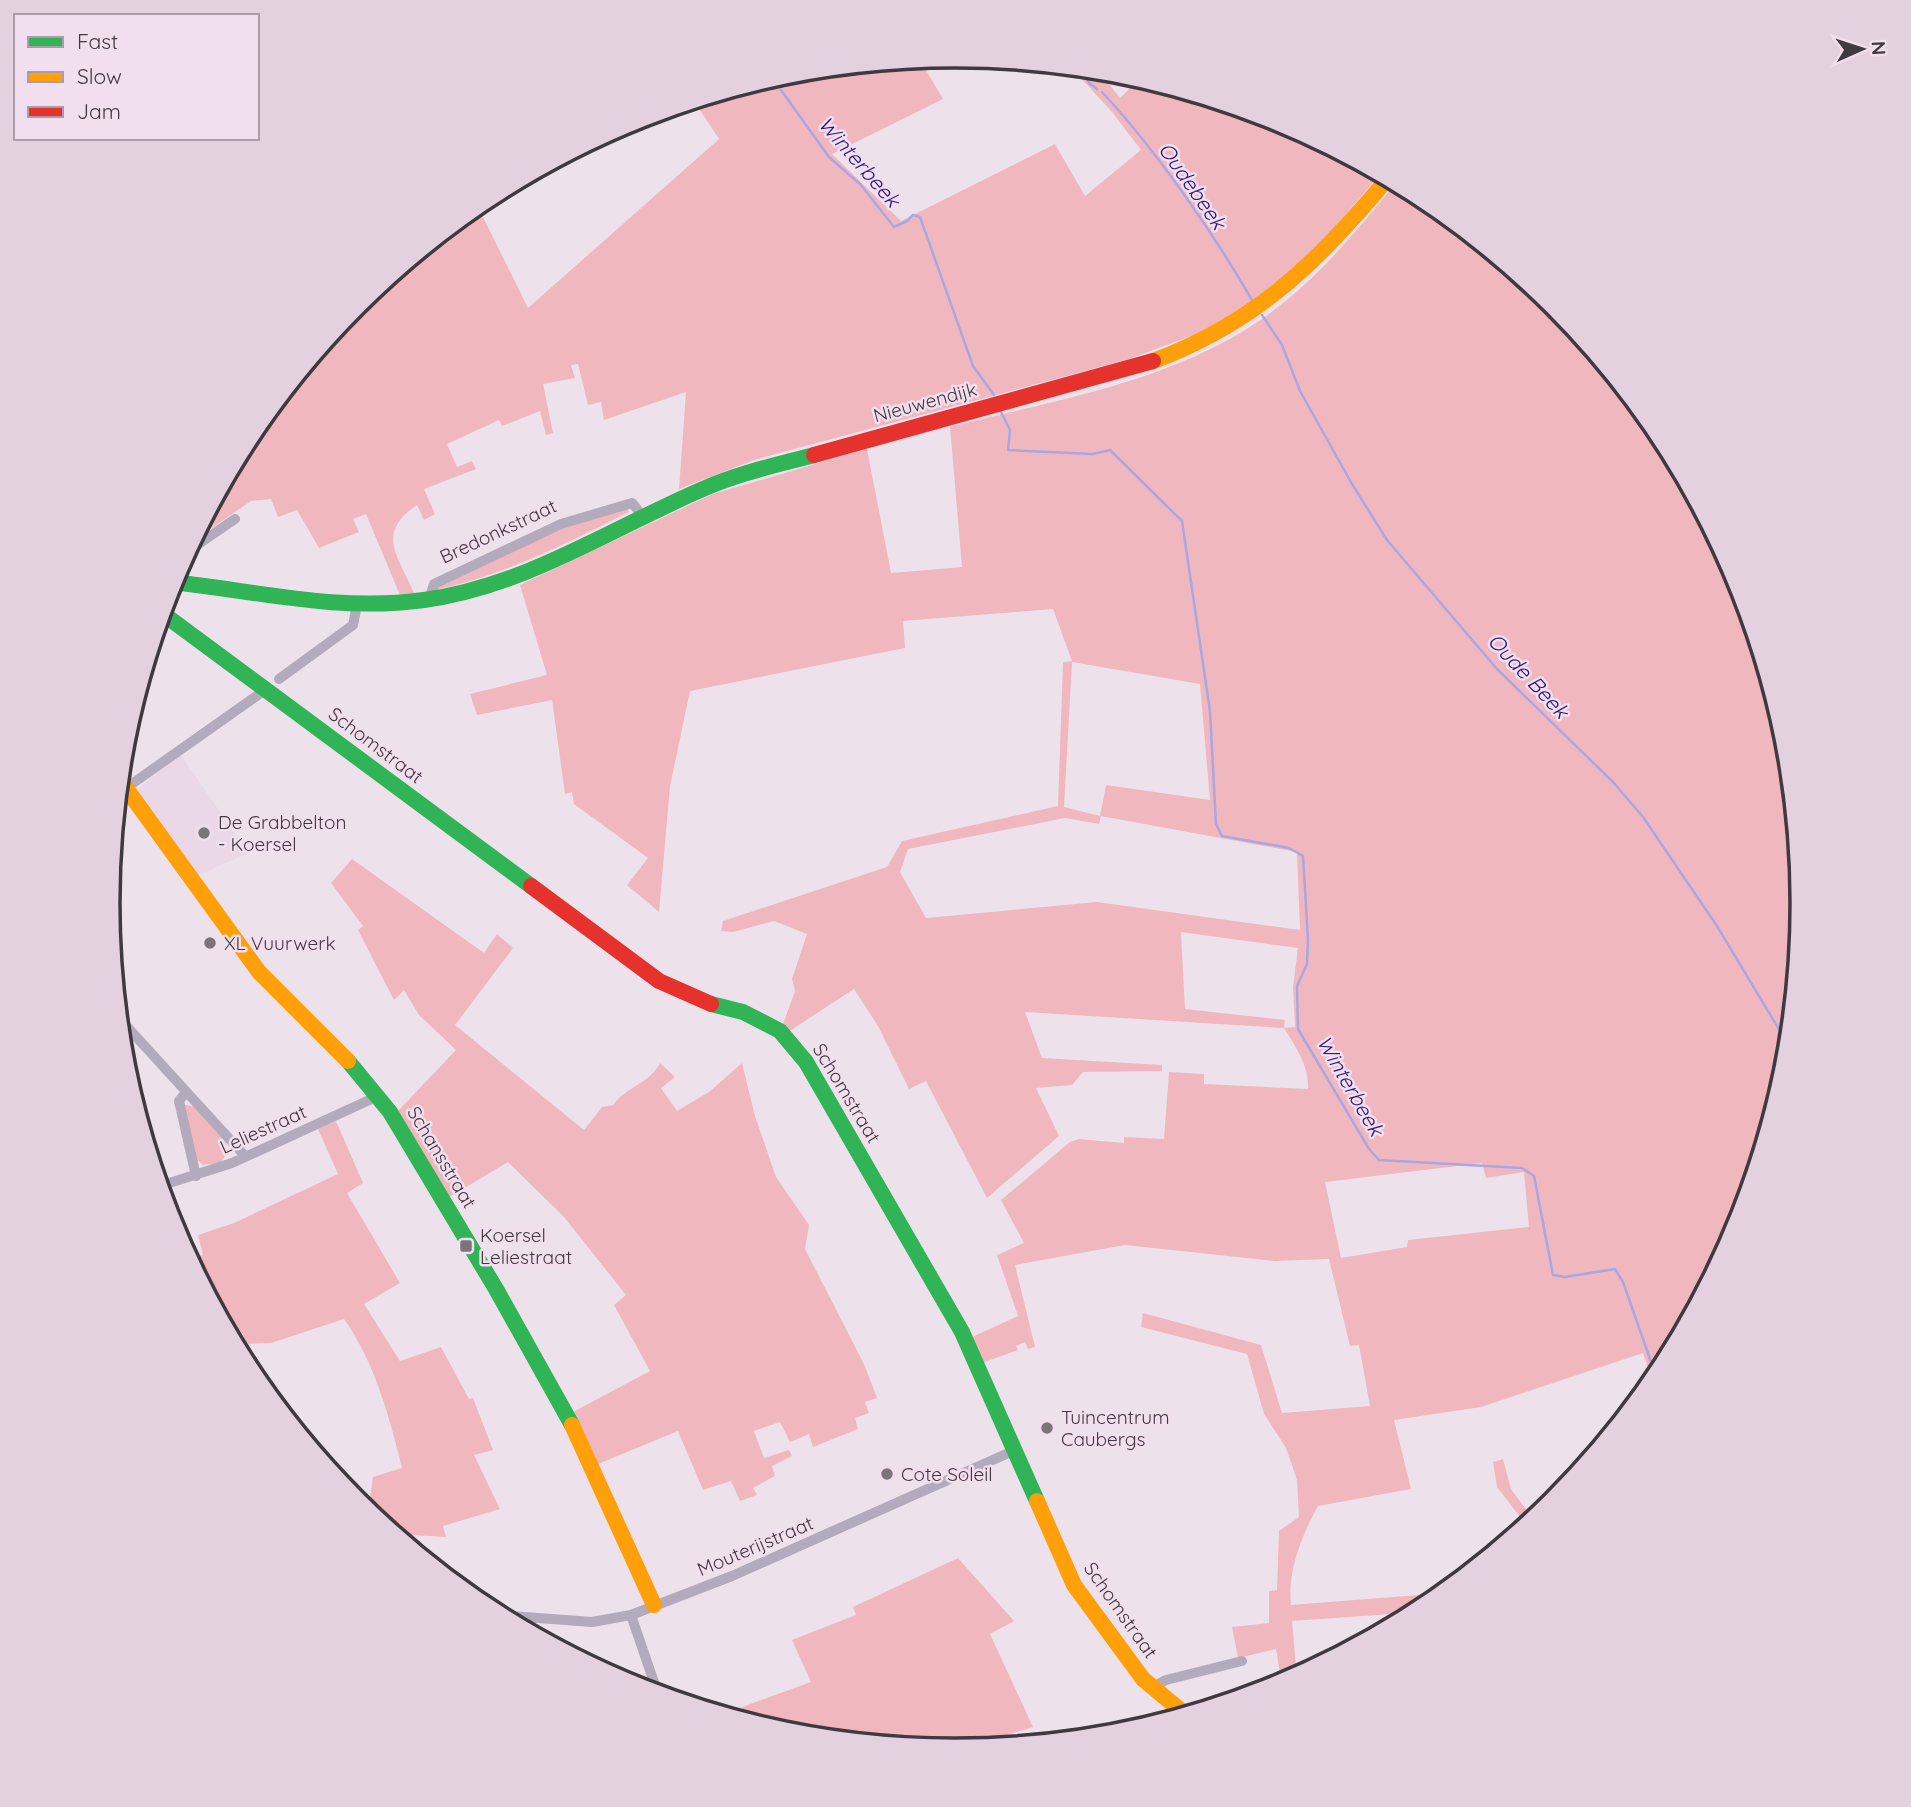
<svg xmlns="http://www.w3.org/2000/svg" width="1911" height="1807" font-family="Quicksand,sans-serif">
  <rect width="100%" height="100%" fill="#ede2eb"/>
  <path fill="#ead8e8" d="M 181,755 L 248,853 L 195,877 L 139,794 L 141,786 Z"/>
  <path fill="#f0b8be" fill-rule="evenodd" d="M 920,60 L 943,99 L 832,154 L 901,221 L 1055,144 L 1085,196 L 1141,150 L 1112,112 L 1071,67 L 1098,70 L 1120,98 L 1140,78 L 1280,121 L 1380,174 L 1319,246 L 1279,283 L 1229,318 L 1199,333 L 1126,360 L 754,460 L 679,489 L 686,392 L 604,420 L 601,402 L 588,405 L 578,364 L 571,365 L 575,378 L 543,384 L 553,433 L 546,435 L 540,411 L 502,426 L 499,420 L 447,444 L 457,467 L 472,461 L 476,469 L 424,489 L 435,514 L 424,520 L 417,505 C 375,534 398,555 414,593 L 400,595 L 366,514 L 353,519 L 359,532 L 319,548 L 297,510 L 278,517 L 271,499 L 251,501 L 193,541 L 251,432 L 357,304 L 477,205 L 528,308 L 719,139 L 694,101 L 787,73 L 791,78 L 816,70 Z
    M 1396,183 L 1427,199 L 1555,305 L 1660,433 L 1739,580 L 1787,739 L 1803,904 L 1787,1069 L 1738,1228 L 1660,1375 L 1653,1383 L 1643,1353 L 1481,1407 L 1394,1420 L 1411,1489 L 1318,1506 C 1302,1535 1287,1571 1291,1605 L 1444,1593 L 1420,1612 L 1292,1621 L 1297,1677 L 1282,1685 L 1276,1649 L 1238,1658 L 1232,1627 L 1269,1623 L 1269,1591 L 1277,1590 L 1279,1531 L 1299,1517 L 1297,1480 L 1286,1448 L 1264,1414 L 1247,1354 L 1141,1327 L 1143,1313 L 1261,1345 L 1282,1413 L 1370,1406 L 1359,1345 L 1350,1346 L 1329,1259 L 1275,1261 L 1125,1245 L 1015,1265 L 1035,1347 L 1028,1349 L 1025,1342 L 1016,1346 L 1018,1350 L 982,1363 L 970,1338 L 1018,1316 L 997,1255 L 1024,1243 L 1001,1200 L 1070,1142 L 1079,1139 L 1124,1143 L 1124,1137 L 1164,1139 L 1169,1072 L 1204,1074 L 1204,1084 L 1308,1089 C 1309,1065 1296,1048 1284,1028 L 1025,1012 L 1042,1058 L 1162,1065 L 1162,1071 L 1083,1072 L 1072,1085 L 1036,1088 L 1059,1136 L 987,1198 L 926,1081 L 909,1089 L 878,1026 L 854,989 L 788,1032 L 782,1027 L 795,991 L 792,979 L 807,934 L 774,921 L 733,932 L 721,931 L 723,921 L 887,867 L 902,841 L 1058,806 L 1063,662 L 1072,661 L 1053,609 L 903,621 L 905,648 L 690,691 L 670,786 L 659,912 L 627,885 L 648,858 L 574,804 L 572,792 L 565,794 L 552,700 L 477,715 L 470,694 L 547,675 L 520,585 L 713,494 L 853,453 L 867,449 L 891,573 L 962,567 L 950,427 C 1055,400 1171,382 1262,319 C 1315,282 1355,233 1396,183 ZM 1072,662 L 1200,684 L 1210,800 L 1106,785 L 1100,816 L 1064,807 ZM 1101,816 L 1297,852 L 1300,930 L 1097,902 L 926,918 L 900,872 L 908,849 L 1065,818 L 1099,824 ZM 1181,932 L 1298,948 L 1293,987 L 1295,1027 L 1284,1028 L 1285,1020 L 1185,1009 ZM 1482,1163 L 1486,1178 L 1524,1172 L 1529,1227 L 1408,1240 L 1407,1247 L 1341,1258 L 1325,1182 Z
    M 627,509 L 629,512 C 565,544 505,575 435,590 L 437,586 L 551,532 Z
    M 352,859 L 484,953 L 497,934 L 513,948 L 455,1025 L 584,1130 L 602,1107 L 613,1105 C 627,1086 649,1084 660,1063 L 675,1077 L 661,1088 L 677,1111 L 709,1092 L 742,1063 L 755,1116 L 776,1177 L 809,1225 L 805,1249 L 864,1364 L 877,1398 L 865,1402 L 869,1413 L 855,1418 L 858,1429 L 813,1447 L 809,1434 L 790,1442 L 780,1422 L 754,1431 L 764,1458 L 789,1450 L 792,1456 L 772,1466 L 775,1476 L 753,1488 L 757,1495 L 740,1501 L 731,1481 L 703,1490 L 678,1431 L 598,1464 L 571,1413 L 650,1371 L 614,1305 L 626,1295 L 564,1217 L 508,1162 L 448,1198 L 397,1112 L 456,1050 L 419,1015 L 404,990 L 394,1000 L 358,930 L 363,926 L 331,883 Z
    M 185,1105 L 193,1106 L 226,1142 L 227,1153 L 220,1163 L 203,1165 L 196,1159 Z
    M 336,1121 L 363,1183 L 347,1193 L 400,1283 L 364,1304 L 400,1361 L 441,1347 L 469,1399 L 473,1398 L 493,1450 L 474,1455 L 500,1509 L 443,1526 L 446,1537 L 394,1534 L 368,1512 L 373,1477 L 402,1468 C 389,1416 375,1363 344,1319 L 271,1343 L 235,1344 L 188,1257 L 203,1255 L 198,1235 L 234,1223 L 338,1174 L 318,1129 Z
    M 1503,1459 L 1511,1489 L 1534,1520 L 1527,1526 L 1497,1487 L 1493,1462 Z
    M 958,1558 L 1014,1621 L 990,1634 L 1033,1727 L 955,1751 L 790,1735 L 748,1722 L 742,1707 L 811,1682 L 792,1640 L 856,1615 L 853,1607 Z"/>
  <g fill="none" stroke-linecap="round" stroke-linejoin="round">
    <path stroke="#aba6e2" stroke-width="2.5" d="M 1082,68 L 1089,83 L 1097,89
      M 781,90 L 829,157 L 861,185 L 894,227 L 907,221 L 913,215 L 920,217 L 973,366 L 994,395
      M 1102,92 C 1156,150 1212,231 1252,300
      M 1262,315 L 1282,345 L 1300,391 L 1352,484 L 1387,540 L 1497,669 L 1613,782 L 1643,817 L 1717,926 L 1789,1046
      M 1001,412 L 1010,430 L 1008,450 L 1093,454 L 1110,450 L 1182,521 L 1210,711 L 1216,824 L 1222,836 L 1289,848 L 1303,856 L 1308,940 L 1307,964 L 1297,986 L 1298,1029 L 1369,1149 L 1379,1160 L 1522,1168 L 1534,1176 L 1553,1275 L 1565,1277 L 1615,1269 L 1623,1282 L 1657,1379"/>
    <path stroke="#b3aabb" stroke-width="10" d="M 187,552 L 235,519
      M 429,600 L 434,584 L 561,524 L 632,503 L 642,515
      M 279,679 L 353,625 L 357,605
      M 119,793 L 265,690
      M 119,1018 L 245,1156
      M 186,1092 L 179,1101 L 196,1176
      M 160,1186 L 232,1163 L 378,1096
      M 497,1615 L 592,1622 L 631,1615 L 732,1576 L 1013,1451
      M 631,1615 L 658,1694
      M 1153,1687 L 1166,1680 L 1242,1661"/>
    <path stroke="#30b455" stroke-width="16" d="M 172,582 C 257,591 338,612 424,600 C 526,586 610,529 703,489 C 739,473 777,465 814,455
      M 162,613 L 531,886
      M 711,1004 L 743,1012 L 780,1031 L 806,1062 L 962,1332 L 1037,1501
      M 348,1061 L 390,1112 L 496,1289 L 572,1425"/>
    <path stroke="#ff9f0a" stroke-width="16" d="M 1153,361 C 1256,323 1319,261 1388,178
      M 120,780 L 259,972 L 348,1061
      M 572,1425 L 654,1605
      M 1037,1501 L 1074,1585 L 1143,1679 L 1186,1715"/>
    <path stroke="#e5322d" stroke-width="16" d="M 814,455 L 1153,361
      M 531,886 L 659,981 L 711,1004"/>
  </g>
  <g fill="#7d747b" stroke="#f1deee" stroke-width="2.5">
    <circle cx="204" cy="833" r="7"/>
    <circle cx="210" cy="943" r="7"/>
    <rect x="459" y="1239" width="14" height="14" rx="3.5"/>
    <circle cx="1047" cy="1428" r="7"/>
    <circle cx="887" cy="1474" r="7"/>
  </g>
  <g text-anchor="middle" stroke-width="5" stroke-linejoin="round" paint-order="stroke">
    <g font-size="19" fill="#40393f" stroke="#f1deee">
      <text transform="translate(925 402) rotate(-15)" y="7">Nieuwendijk</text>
      <text transform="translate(498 531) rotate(-25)" y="7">Bredonkstraat</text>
      <text transform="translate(376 745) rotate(37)" y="7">Schomstraat</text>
      <text transform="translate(847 1093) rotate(59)" y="7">Schomstraat</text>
      <text transform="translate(263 1129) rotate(-24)" y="7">Leliestraat</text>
      <text transform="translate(442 1157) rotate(59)" y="7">Schansstraat</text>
      <text transform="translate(755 1546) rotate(-23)" y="7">Mouterijstraat</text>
      <text transform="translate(1121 1610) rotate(55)" y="7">Schomstraat</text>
    </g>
    <g font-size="19" fill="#40393f" stroke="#f1deee" text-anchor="start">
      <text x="218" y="829">De Grabbelton<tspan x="218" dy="22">- Koersel</tspan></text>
      <text x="224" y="950">XL Vuurwerk</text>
      <text x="480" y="1242">Koersel<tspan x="480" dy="22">Leliestraat</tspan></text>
      <text x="1061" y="1424">Tuincentrum<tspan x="1061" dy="22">Caubergs</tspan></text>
      <text x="901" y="1481">Cote Soleil</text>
    </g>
    <g font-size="21" font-style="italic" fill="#2d1977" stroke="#f1deee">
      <text transform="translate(859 162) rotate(49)" y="7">Winterbeek</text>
      <text transform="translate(1192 186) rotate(55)" y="7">Oudebeek</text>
      <text transform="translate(1528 676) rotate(47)" y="7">Oude Beek</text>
      <text transform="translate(1350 1086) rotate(60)" y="7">Winterbeek</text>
    </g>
  </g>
  <path d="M0 0H1911V1807H0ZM120 903a835 835 0 1 1 1670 0a835 835 0 1 1-1670 0Z" fill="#e3d1e0" fill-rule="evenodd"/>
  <path fill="none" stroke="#40393f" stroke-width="3.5" d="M120 903a835 835 0 1 1 1670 0a835 835 0 1 1-1670 0Z"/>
  <rect x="14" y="14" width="245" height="126" fill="#f1deee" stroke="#aa9ca8" stroke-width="2"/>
  <rect x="28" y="37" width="35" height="10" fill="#30b455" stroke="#aa9ca8" stroke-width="2"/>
  <text x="77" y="49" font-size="21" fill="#40393f">Fast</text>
  <rect x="28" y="72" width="35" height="10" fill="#ff9f0a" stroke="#aa9ca8" stroke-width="2"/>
  <text x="77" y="84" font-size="21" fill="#40393f">Slow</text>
  <rect x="28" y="107" width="35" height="10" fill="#e5322d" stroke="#aa9ca8" stroke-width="2"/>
  <text x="77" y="119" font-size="21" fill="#40393f">Jam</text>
  <g transform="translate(1862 49) rotate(87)" stroke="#f1deee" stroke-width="5" paint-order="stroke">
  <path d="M0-5L12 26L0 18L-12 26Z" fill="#40393f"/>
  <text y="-10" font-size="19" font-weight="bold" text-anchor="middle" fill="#40393f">N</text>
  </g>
</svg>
